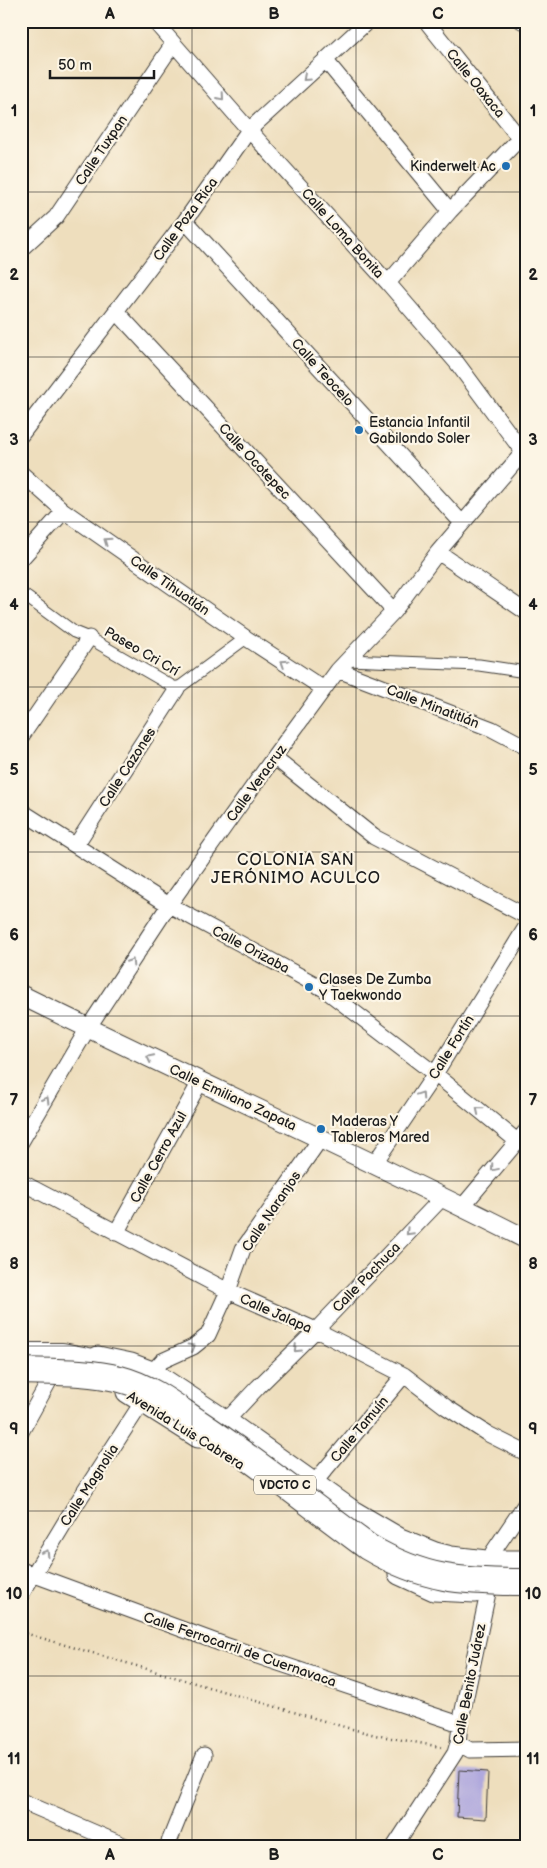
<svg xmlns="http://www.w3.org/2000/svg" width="547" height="1868" font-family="'Balsamiq Sans',sans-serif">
  <rect width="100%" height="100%" fill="#fcf5e5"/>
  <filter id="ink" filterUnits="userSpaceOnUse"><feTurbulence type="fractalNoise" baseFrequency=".02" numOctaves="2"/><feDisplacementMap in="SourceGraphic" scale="10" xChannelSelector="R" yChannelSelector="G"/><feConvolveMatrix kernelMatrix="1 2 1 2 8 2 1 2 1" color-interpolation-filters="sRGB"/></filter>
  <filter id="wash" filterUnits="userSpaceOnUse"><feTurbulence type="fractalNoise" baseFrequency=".0096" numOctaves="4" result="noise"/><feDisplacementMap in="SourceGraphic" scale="20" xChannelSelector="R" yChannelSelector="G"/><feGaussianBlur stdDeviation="1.12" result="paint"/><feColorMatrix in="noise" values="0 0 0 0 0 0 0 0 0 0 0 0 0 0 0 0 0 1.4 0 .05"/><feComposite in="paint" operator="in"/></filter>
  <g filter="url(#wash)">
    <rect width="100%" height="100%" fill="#eedebd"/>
    <g id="blocks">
      <path fill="#b0a9dd" d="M 459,1770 L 488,1772 L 486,1819 L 457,1817 Z"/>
    </g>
  </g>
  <g filter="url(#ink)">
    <use href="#blocks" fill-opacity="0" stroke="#3c3934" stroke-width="1"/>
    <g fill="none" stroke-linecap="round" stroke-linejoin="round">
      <defs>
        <path id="pedestrian" d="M 21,593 L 74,632 L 89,638 L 177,689 L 246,638
          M 347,660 L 479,665 L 526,672"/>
        <path id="minor" d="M 154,21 L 249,130 L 388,283 L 457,363 L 523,452
          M 426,21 L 525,145
          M 522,21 L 526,23
          M 326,61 L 450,211
          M 185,221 L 462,523
          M 21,249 L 56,217 L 173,44
          M 388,283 L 450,211 L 520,138
          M 116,311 L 394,611
          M 21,435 L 185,221 L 249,130 L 368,21
          M 21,473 L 64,511 L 246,638 L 324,689
          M 438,552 L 526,612
          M 21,559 L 64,511
          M 338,670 L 492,729 L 526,747
          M 21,737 L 89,638
          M 274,757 L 374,837 L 526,916
          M 21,811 L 169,905 L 324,989 L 435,1074 L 517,1141
          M 76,845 L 177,689
          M 21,1142 L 88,1028 L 169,905 L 274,757 L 338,670 L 394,611 L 438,552 L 526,449
          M 374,1164 L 435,1074 L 526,927
          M 21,1182 L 228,1291 L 316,1330 L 404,1375 L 446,1407 L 488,1434 L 526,1453
          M 462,1207 L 526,1131
          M 116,1233 L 200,1082
          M 226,1421 L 258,1387 L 316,1330 L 443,1197
          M 21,1432 L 52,1376
          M 314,1483 L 404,1375
          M 493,1552 L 526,1503
          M 21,1570 L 225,1645 L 460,1724
          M 21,1595 L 73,1509 L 143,1401 L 152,1372 L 162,1361 L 193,1347 L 208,1335 L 228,1291 L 243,1249 L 321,1138
          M 458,1743 L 470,1750 L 526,1749
          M 21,1801 L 128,1847
          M 167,1847 L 204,1755
          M 394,1847 L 455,1753 L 458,1743 L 460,1724 L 488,1593"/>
        <path id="tertiary" d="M 21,995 C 188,1078 359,1154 526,1239"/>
        <path id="secondary" d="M 98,1357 L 131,1364 L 152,1372 L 226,1421 L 354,1512 L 400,1539 L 435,1553 L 451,1557 L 486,1561 L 526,1561
          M 127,1392 L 198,1437
          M 399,1574 L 434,1590 L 475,1592"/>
        <path id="motorway" d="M 21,1356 L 62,1356 L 114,1366"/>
      </defs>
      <use href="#pedestrian" stroke="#3c3934" stroke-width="13"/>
      <use href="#minor" stroke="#3c3934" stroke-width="17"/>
      <use href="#tertiary" stroke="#3c3934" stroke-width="21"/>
      <use href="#secondary" stroke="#3c3934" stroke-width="23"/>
      <use href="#motorway" stroke="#3c3934" stroke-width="28"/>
      <path stroke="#3c3934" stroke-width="2.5" stroke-dasharray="1 4" stroke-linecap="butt" d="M 21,1632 L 348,1728 L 375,1735 L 441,1747"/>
      <use href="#pedestrian" stroke="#fff" stroke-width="11"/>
      <use href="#minor" stroke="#fff" stroke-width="15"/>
      <use href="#tertiary" stroke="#fff" stroke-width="19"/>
      <use href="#secondary" stroke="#fff" stroke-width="21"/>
      <use href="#motorway" stroke="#fff" stroke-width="26"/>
      <defs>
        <path id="motorway-bridge" d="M 21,1371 C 54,1372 88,1371 120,1379 C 148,1386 173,1405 196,1421 C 255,1460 311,1505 368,1547 C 424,1580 462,1582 526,1582"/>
      </defs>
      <use href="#motorway-bridge" stroke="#3c3934" stroke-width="28" stroke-linecap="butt"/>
      <use href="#motorway-bridge" stroke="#fff" stroke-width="26"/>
    </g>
    <defs><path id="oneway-chevron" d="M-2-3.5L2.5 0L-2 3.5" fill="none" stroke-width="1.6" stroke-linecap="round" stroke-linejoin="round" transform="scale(1.25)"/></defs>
    <g stroke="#999">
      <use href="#oneway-chevron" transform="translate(306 78) rotate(138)"/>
      <use href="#oneway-chevron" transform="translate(221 97) rotate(49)"/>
      <use href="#oneway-chevron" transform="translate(107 541) rotate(-145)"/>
      <use href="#oneway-chevron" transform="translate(284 663) rotate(-147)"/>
      <use href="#oneway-chevron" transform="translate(131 962) rotate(-57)"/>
      <use href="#oneway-chevron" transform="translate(150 1058) rotate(-154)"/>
      <use href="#oneway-chevron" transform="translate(421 1095) rotate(-56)"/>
      <use href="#oneway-chevron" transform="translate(46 1100) rotate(-60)"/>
      <use href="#oneway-chevron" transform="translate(479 1110) rotate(-141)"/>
      <use href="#oneway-chevron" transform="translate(494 1168) rotate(130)"/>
      <use href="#oneway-chevron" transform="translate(409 1232) rotate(134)"/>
      <use href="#oneway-chevron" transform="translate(192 1347) rotate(-31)"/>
      <use href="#oneway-chevron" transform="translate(297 1349) rotate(136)"/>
      <use href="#oneway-chevron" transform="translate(46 1553) rotate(-59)"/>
    </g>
  </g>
  <path fill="none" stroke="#1c1c1c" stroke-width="1" stroke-opacity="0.55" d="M 192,21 L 192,1847M 356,21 L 356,1847M 21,192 L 526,192M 21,357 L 526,357M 21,522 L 526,522M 21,687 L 526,687M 21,852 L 526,852M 21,1016 L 526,1016M 21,1181 L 526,1181M 21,1346 L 526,1346M 21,1511 L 526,1511M 21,1676 L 526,1676"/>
  <g fill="#1f6fb2" stroke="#fcf5e5" stroke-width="2">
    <circle cx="506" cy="166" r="5"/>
    <circle cx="359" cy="430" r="5"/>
    <circle cx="309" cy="987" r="5"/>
    <circle cx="321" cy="1129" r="5"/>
  </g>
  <g text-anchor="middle" stroke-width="4.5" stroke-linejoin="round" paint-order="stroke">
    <rect fill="#fcf5e5" stroke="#5f5d58" stroke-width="1" x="254" y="1475.5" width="62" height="19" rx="4"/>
    <g font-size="12" font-weight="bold" fill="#1c1c1c">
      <text x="285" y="1489">VDCTO C</text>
    </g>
    <g font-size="14" fill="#1c1c1c" stroke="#fcf5e5">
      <text transform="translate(476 83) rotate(51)" y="5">Calle Oaxaca</text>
      <text transform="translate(101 150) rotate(-56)" y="5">Calle Tuxpan</text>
      <text transform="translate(185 219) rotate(-54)" y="5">Calle Poza Rica</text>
      <text transform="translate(343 233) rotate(48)" y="5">Calle Loma Bonita</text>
      <text transform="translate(323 372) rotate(48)" y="5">Calle Teocelo</text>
      <text transform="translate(255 461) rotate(47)" y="5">Calle Ocotepec</text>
      <text transform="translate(170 585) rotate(35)" y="5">Calle Tihuatlán</text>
      <text transform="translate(142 651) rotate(30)" y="5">Paseo Cri Crí</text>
      <text transform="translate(433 706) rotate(21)" y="5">Calle Minatitlán</text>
      <text transform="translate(127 767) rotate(-57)" y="5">Calle Cazones</text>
      <text transform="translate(256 783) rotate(-54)" y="5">Calle Veracruz</text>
      <text transform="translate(251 949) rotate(28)" y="5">Calle Orizaba</text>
      <text transform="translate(451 1047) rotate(-58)" y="5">Calle Fortín</text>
      <text transform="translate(233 1097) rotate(25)" y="5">Calle Emiliano Zapata</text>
      <text transform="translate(158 1157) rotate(-61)" y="5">Calle Cerro Azul</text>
      <text transform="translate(271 1211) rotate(-56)" y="5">Calle Naranjos</text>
      <text transform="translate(366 1277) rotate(-46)" y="5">Calle Pachuca</text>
      <text transform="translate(276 1313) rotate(24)" y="5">Calle Jalapa</text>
      <text transform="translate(359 1429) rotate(-50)" y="5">Calle Tamuín</text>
      <text transform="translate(186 1430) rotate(32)" y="5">Avenida Luis Cabrera</text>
      <text transform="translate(89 1485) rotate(-57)" y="5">Calle Magnolia</text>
      <text transform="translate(240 1649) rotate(19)" y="5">Calle Ferrocarril de Cuernavaca</text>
      <text transform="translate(469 1684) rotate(-79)" y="5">Calle Benito Juárez</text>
    </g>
    <g font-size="14" fill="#1c1c1c" stroke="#fcf5e5" text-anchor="start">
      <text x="496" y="171" text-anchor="end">Kinderwelt Ac</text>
      <text x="369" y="427">Estancia Infantil<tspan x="369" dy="16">Gabilondo Soler</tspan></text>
      <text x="319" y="984">Clases De Zumba<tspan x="319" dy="16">Y Taekwondo</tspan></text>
      <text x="331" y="1126">Maderas Y<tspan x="331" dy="16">Tableros Mared</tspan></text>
    </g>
    <g font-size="16" letter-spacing="1" fill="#1c1c1c" stroke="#fcf5e5">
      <text x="296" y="865">COLONIA SAN<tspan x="296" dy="18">JERÓNIMO ACULCO</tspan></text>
    </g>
  </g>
  <rect width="547" height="1868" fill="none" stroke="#fcf5e5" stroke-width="55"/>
  <path d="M50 70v8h104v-8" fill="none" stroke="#1c1c1c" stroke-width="2.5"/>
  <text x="58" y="70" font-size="15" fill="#1c1c1c" stroke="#fcf5e5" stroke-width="4" paint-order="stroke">50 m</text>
  <rect x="28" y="28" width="492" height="1812" fill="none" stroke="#1c1c1c" stroke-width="2"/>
  <g font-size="16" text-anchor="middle" font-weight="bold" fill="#1c1c1c">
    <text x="110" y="19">A</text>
    <text x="274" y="19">B</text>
    <text x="438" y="19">C</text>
    <text x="14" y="116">1</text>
    <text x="533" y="116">1</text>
    <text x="14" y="280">2</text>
    <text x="533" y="280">2</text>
    <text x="14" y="445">3</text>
    <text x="533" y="445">3</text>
    <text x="14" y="610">4</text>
    <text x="533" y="610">4</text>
    <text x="14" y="775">5</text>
    <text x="533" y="775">5</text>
    <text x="14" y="940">6</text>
    <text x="533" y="940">6</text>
    <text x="14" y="1105">7</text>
    <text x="533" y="1105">7</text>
    <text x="14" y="1269">8</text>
    <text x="533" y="1269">8</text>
    <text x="14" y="1434">9</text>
    <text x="533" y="1434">9</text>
    <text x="14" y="1599">10</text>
    <text x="533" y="1599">10</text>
    <text x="14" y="1764">11</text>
    <text x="533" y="1764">11</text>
    <text x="110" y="1860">A</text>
    <text x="274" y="1860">B</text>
    <text x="438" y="1860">C</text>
  </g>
</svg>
